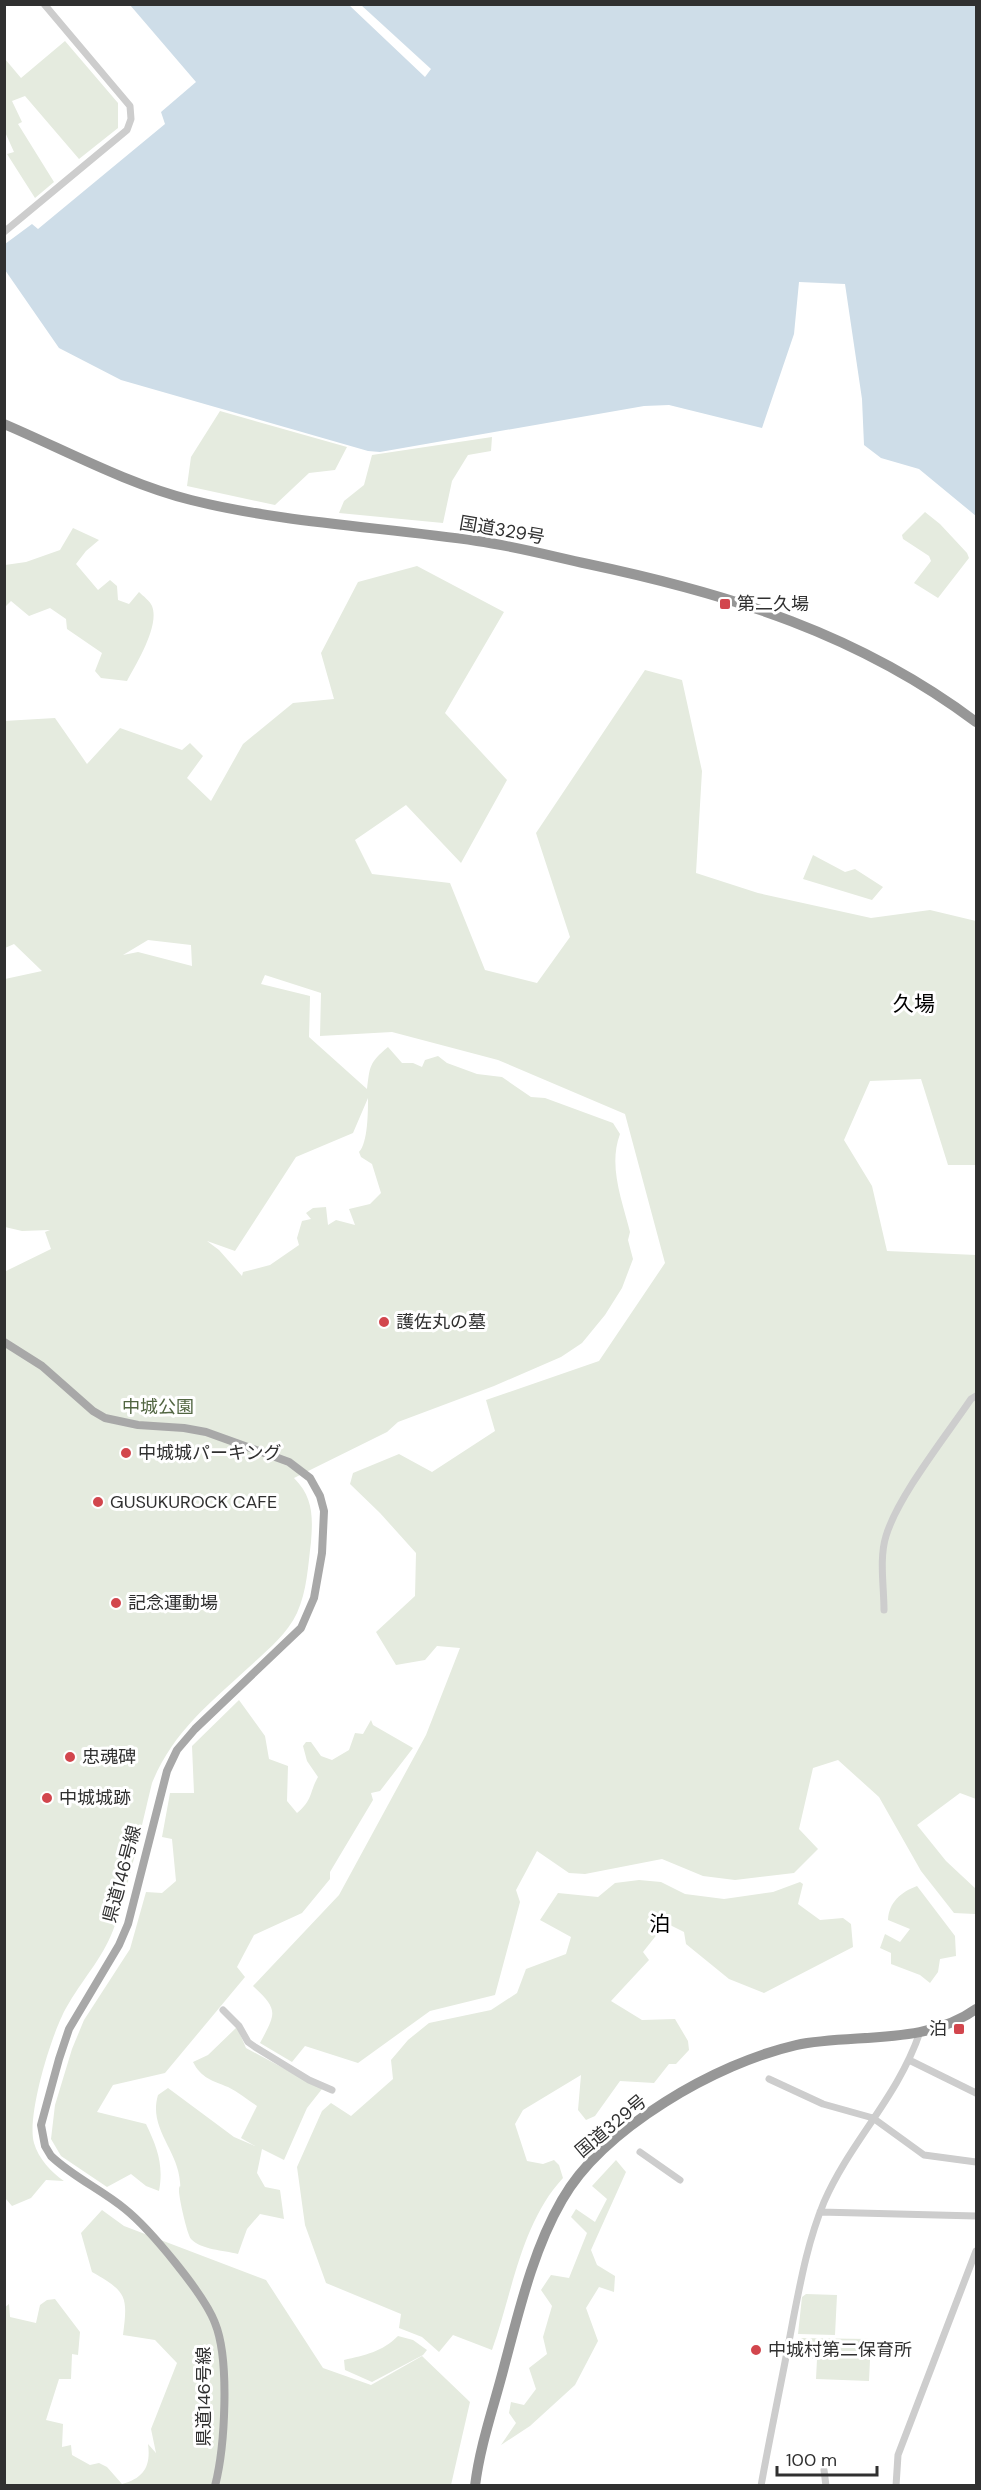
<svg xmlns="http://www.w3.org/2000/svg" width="981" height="2490" font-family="'DM Sans','Noto Sans JP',sans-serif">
  <rect width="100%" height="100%" fill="#fff"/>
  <path fill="#e5ebdf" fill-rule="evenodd" d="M 65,41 L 118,103 L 118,128 L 79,159 L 25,96 L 12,101 L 22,122 L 18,124 L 54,182 L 35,198 L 7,154 L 14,152 L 5,132 L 5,59 L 21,78 Z
    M 220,411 L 347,447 L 335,470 L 309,473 L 275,505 L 187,486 L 191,457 Z
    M 492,437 L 491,451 L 468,455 L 452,481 L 443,523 L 339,513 L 344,501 L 364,485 L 372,455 Z
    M 925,512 L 940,524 L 967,553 L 969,558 L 938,598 L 914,583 L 931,561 L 929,556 L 903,539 L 902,535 Z
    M 73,528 L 99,540 L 86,551 L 76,564 L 98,590 L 110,580 L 117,586 L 118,600 L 129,604 L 139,592 C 143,596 150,601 152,606 C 160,626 136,664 127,681 L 101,678 L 95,671 L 102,653 L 67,629 L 66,619 L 50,608 L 29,616 L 11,601 L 5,607 L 5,565 L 26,562 L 60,550 Z
    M 417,566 L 504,612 L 445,713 L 507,780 L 461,863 L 406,805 L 355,840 L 372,874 L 450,883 L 485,970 L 537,983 L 570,937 L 536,833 L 645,670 L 682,680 L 702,771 L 696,873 L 758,893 L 871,918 L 930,910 L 976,921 L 976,1165 L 948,1165 L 921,1079 L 870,1081 L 844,1140 L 872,1186 L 887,1251 L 976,1255 L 976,1799 L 960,1793 L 917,1825 L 946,1861 L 976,1889 L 976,1911 L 975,1914 L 954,1913 L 921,1871 L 879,1797 L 838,1760 L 813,1768 L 799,1829 L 818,1849 L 794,1873 L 735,1880 L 703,1876 L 662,1859 L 585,1874 L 569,1873 L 537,1851 L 516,1890 L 520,1902 L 495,1995 L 430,2011 L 358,2063 L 305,2046 L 292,2062 L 260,2043 C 276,2013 279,2010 253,1986 L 339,1895 L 426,1735 L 460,1648 L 437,1646 L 425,1660 L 396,1665 L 376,1632 L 415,1596 L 416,1553 L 380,1513 L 350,1484 L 353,1473 L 399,1454 L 432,1472 L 495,1431 L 486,1400 L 599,1361 L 665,1263 L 625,1114 L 498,1060 L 392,1032 L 320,1036 L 321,993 L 265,975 L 261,984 L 310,996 L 309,1037 L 367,1089 C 370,1066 369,1063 388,1047 L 402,1063 L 413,1063 L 422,1067 L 425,1060 L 438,1056 L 447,1063 L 477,1074 L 502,1077 L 531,1097 L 545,1098 L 613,1123 L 620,1134 C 608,1166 622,1200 630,1232 L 628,1240 L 633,1259 L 622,1288 L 605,1315 L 582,1343 L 561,1357 L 494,1386 L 398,1422 L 387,1432 L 294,1478 C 313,1497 313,1516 311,1542 C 308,1566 307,1591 297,1613 C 286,1636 266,1651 248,1668 C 209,1704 173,1732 152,1783 C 141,1828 130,1881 115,1925 C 105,1955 85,1976 69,2003 C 53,2027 26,2116 34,2143 C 38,2158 52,2173 64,2181 L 46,2180 L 31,2198 L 12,2206 L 5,2198 L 4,1272 L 51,1249 L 45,1232 L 50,1230 L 22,1231 L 5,1227 L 5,979 L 42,971 L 14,944 L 5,948 L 4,721 L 55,718 L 87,764 L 120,728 L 182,750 L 190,743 L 203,756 L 187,778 L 211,801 L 243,744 L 293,703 L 334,699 L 321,653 L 358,582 ZM 148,940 L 191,945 L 192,966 L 138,952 L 123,955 ZM 368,1098 C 368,1111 368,1143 359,1152 L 361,1157 L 372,1164 L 381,1193 L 370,1204 L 349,1209 L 355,1225 L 336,1220 L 328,1225 L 326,1207 L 313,1208 L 306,1213 L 311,1219 L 302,1221 L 297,1238 L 299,1245 L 270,1265 L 243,1272 L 242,1276 L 219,1250 L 207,1241 L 235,1251 L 296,1157 L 353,1133 Z
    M 813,855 L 845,872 L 855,869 L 883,887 L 872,900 L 803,879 Z
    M 239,1700 L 265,1736 L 269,1759 L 288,1766 L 287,1801 L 297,1813 C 313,1800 309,1793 318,1777 L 307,1761 L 303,1746 L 306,1742 L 311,1742 L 321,1756 L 332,1760 L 349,1750 L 355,1733 L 363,1734 L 371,1720 L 373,1725 L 413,1748 L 380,1791 L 371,1793 L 373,1800 L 330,1872 L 330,1879 L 302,1913 L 254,1935 L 237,1967 L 245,1977 L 165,2073 L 113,2085 L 97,2112 L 146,2124 C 157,2147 164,2165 159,2191 L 146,2186 L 131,2174 L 107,2187 L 61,2156 L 51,2139 L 55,2105 L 72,2049 L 84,2020 L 130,1949 L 146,1892 L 162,1893 L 176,1881 L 172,1839 L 162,1837 L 170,1793 L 194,1793 L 192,1746 Z
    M 639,1880 L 661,1882 L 685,1894 L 724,1899 L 773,1892 L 800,1882 L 803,1884 L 798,1904 L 820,1920 L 843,1918 L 851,1924 L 853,1947 L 764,1993 L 729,1979 L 686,1944 L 684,1932 L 666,1923 L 643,1952 L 649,1960 L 611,2001 L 642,2020 L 675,2019 L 688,2041 L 689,2050 L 676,2064 L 669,2064 L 654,2083 L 620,2081 L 595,2116 L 586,2120 L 578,2110 L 581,2075 L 523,2110 L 515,2124 L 527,2161 L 543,2164 L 554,2160 L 559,2165 L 563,2178 C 521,2223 512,2294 492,2350 L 453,2335 L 439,2352 L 422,2337 L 399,2328 L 401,2314 L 326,2283 L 305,2225 L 297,2167 L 322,2111 L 331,2103 L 351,2116 L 393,2079 L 391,2060 L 408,2040 L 429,2023 L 491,2010 L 517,1993 L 526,1969 L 566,1954 L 571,1937 L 540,1920 L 558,1893 L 598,1897 L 615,1883 Z
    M 917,1886 L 955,1936 L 956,1956 L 940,1959 L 938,1972 L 930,1983 L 920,1975 L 891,1964 L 891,1953 L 880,1948 L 885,1934 L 900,1942 L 910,1929 L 888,1920 C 889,1902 901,1892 917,1886 Z
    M 237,2027 L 246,2048 L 322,2089 L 307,2108 L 284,2160 L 262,2149 L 257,2173 L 265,2187 L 280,2190 L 284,2219 L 260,2214 L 247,2229 L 238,2254 C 223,2250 202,2250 191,2239 C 187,2234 179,2198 179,2191 C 179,2183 181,2191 180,2182 C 178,2150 148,2128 158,2095 L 168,2088 L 234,2137 L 255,2146 L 241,2138 L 257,2106 C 248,2100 238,2092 228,2087 C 213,2081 201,2078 193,2062 L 208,2055 Z
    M 616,2160 L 626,2172 L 591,2250 L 597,2265 L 615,2276 L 614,2292 L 599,2287 L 586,2308 L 598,2341 L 575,2385 L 530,2426 L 501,2445 L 516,2423 L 509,2413 L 511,2402 L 524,2405 L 536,2389 L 529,2368 L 547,2354 L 543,2337 L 552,2306 L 541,2290 L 551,2275 L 569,2278 L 587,2233 L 571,2217 L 576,2209 L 595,2222 L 607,2199 L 592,2186 Z
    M 102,2210 L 124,2226 L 266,2280 L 323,2368 L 371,2385 L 422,2356 L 470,2402 L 451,2485 L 5,2486 L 4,2308 L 9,2304 L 10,2317 L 36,2323 L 40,2305 L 47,2300 L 55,2299 L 80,2332 L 78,2355 L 72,2354 L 71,2379 L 59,2379 L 46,2420 L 63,2424 L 62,2447 L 71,2445 L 72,2455 L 90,2465 L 99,2463 L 107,2467 L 122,2484 C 144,2478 151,2466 148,2444 L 156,2453 L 151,2429 L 177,2363 L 155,2340 L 123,2335 C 128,2296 127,2292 92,2272 L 81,2233 Z
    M 806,2294 L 837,2295 L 835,2335 L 798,2334 L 802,2297 Z
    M 398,2336 L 413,2340 L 427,2350 L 423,2355 L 372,2382 L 345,2370 L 344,2360 C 365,2355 382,2352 398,2336 Z
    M 797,2338 L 871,2339 L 869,2381 L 816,2379 L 817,2359 L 793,2356 Z"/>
  <path fill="#cedde8" d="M 130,5 L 349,5 L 425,77 L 431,69 L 361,5 L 976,5 L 976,516 L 919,469 L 881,458 L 864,445 L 862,399 L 845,284 L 799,282 L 794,334 L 762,428 L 669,405 L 644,406 L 380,452 L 368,451 L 121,380 L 59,348 L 5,270 L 5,244 L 32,224 L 38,229 L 165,124 L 161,112 L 196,82 Z"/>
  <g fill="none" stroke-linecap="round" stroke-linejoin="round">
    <path stroke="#cdcdcd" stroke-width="7" d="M 4,232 L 127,130 L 131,119 L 130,106 L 44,4
      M 884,1610 C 884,1587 879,1558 886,1536 C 898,1496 946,1436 971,1399 L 976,1396
      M 223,2010 L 239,2026 L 248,2042 L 255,2047 L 309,2080 L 332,2090
      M 909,2060 L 976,2093
      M 769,2079 L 823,2104 L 873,2118 L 924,2155 L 976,2162
      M 640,2152 L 680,2180
      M 820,2212 L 976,2216
      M 824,2470 L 826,2486
      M 761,2486 C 771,2430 783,2375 793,2320 C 801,2279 808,2241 824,2202 C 850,2142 898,2097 920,2032
      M 896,2486 L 898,2455 L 976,2251"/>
    <path stroke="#a8a8a8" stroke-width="8" d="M 4,1342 L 42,1366 L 93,1411 L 105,1418 L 138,1425 L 184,1428 L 206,1432 L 289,1462 L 310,1478 L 320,1496 L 324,1511 L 322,1553 L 314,1598 L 301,1628 L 195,1729 L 177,1750 L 167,1771 L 128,1924 L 119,1945 L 69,2029 L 59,2059 L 41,2125 L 45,2146 L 51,2156 C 73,2177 102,2190 125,2209 C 150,2229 204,2294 215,2323 C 230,2360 225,2447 215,2486"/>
    <path stroke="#979797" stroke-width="10" d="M 4,424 C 65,450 127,484 191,500 C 284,523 382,527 477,541 C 514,546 551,556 588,564 C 730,594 859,634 976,722
      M 475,2486 C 480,2445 494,2406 504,2367 C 519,2311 533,2250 562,2200 C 603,2128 717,2063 796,2045 C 854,2033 925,2046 976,2009"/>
  </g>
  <g fill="#d2464d" stroke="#fff" stroke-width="2">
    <rect x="719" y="598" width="12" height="12" rx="3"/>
    <circle cx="384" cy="1322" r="6"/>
    <circle cx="126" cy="1453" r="6"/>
    <circle cx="98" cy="1502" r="6"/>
    <circle cx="116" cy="1603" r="6"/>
    <circle cx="70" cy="1757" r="6"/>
    <circle cx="47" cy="1798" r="6"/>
    <rect x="953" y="2023" width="12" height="12" rx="3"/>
    <circle cx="756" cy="2350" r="6"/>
  </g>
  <g text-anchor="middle" stroke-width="6" stroke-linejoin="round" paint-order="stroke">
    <g font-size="18" fill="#303030" stroke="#fff">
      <text transform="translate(502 530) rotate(10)" y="6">国道329号</text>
      <text transform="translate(122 1874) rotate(-75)" y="6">県道146号線</text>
      <text transform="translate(611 2126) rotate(-40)" y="6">国道329号</text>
      <text transform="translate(204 2397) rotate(-90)" y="6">県道146号線</text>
    </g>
    <g font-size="18" fill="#303030" stroke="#fff" text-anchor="start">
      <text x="737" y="610">第二久場</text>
      <text x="396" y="1328">護佐丸の墓</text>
      <text x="138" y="1459">中城城パーキング</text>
      <text x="110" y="1508">GUSUKUROCK CAFE</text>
      <text x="128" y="1609">記念運動場</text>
      <text x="82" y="1763">忠魂碑</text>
      <text x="59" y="1804">中城城跡</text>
      <text x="947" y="2035" text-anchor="end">泊</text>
      <text x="768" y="2356">中城村第二保育所</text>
    </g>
    <g font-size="18" fill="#526642" stroke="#fff">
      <text x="158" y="1413">中城公園</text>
    </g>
    <g font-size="21" fill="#000" stroke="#fff">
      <text x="914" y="1011">久場</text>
      <text x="660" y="1931">泊</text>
    </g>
  </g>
  <rect width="981" height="2490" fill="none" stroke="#303030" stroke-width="12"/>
  <path d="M777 2466v9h100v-9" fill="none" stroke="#303030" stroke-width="3"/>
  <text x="786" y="2466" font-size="18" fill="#303030" stroke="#ffffff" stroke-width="4.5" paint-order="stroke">100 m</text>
</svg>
